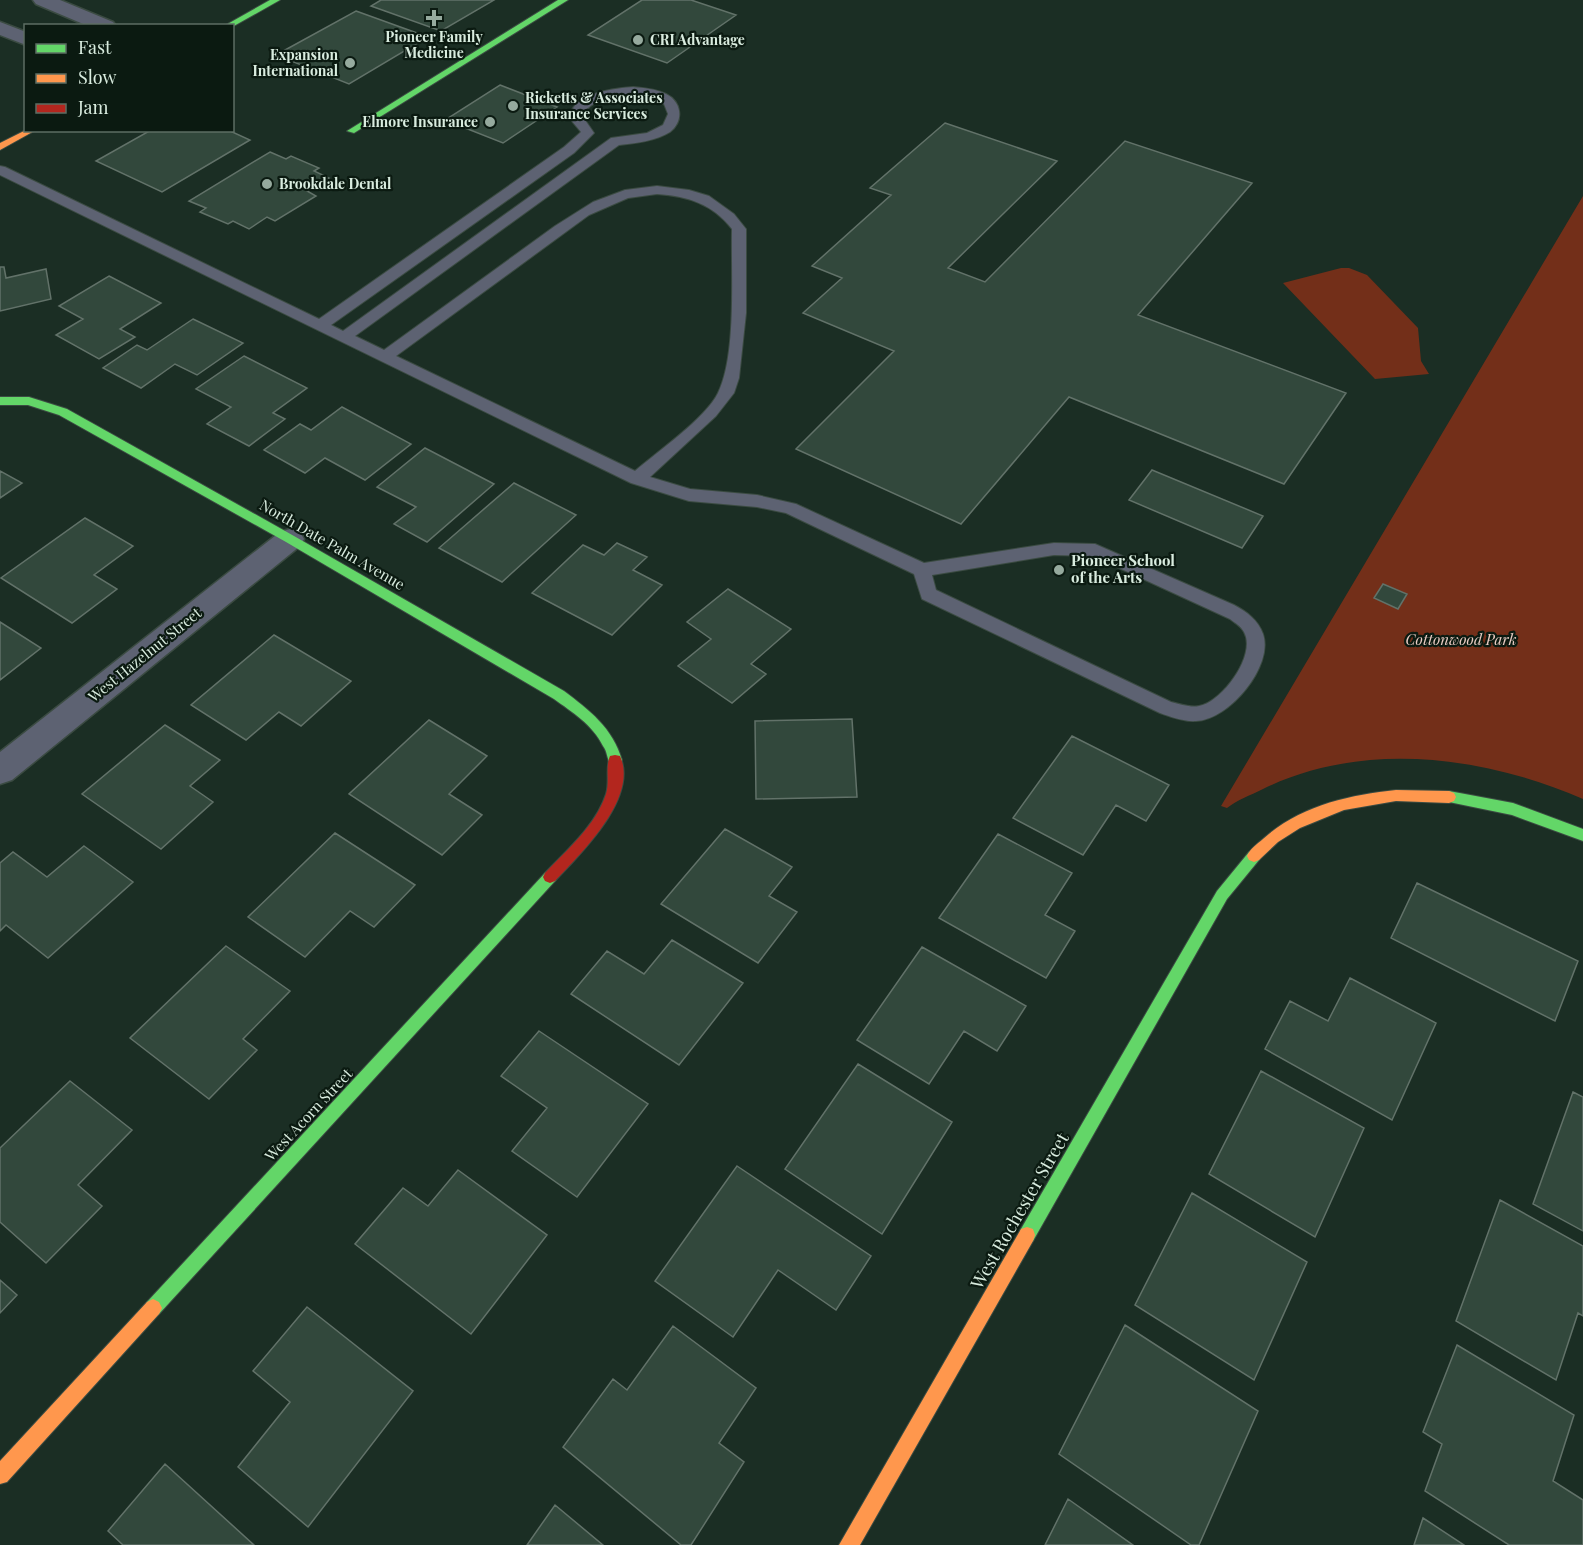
<svg xmlns="http://www.w3.org/2000/svg" width="1583" height="1545" font-family="'Playfair Display',serif">
  <rect width="100%" height="100%" fill="#1b2e24"/>
  <path fill="#732f19" d="M 1583,196 L 1583,799 C 1485,756 1362,740 1263,789 C 1251,795 1237,800 1227,808 L 1221,806 Z
    M 1341,268 L 1349,268 L 1367,275 L 1418,328 L 1421,361 L 1429,374 L 1375,379 L 1283,283 Z"/>
  <path fill="#32483c" stroke="#627269" stroke-width="1.5" d="M 381,0 L 494,0 L 441,31 L 371,6 Z
    M 642,0 L 691,0 L 736,15 L 667,63 L 588,35 Z
    M 356,11 L 428,37 L 349,84 L 276,55 Z
    M 500,85 L 557,107 L 503,143 L 445,120 Z
    M 945,123 L 1057,161 L 948,268 L 985,282 L 1125,141 L 1252,183 L 1138,315 L 1346,393 L 1284,484 L 1069,397 L 961,524 L 796,449 L 894,351 L 803,313 L 842,278 L 812,266 L 891,195 L 870,188 Z
    M 151,130 L 228,130 L 250,140 L 162,192 L 96,161 Z
    M 270,152 L 286,159 L 291,156 L 319,168 L 314,171 L 329,178 L 307,191 L 316,196 L 275,221 L 267,217 L 249,229 L 233,221 L 228,224 L 200,212 L 206,208 L 189,201 Z
    M 0,267 L 4,267 L 6,278 L 46,269 L 51,299 L 0,311 Z
    M 109,276 L 161,303 L 120,329 L 135,337 L 99,359 L 56,335 L 83,319 L 59,306 Z
    M 193,319 L 243,343 L 197,375 L 175,364 L 141,388 L 103,368 L 137,345 L 147,350 Z
    M 244,356 L 307,388 L 273,413 L 285,419 L 249,446 L 207,424 L 231,407 L 196,389 Z
    M 342,407 L 411,444 L 365,480 L 325,458 L 305,473 L 264,450 L 300,424 L 311,430 Z
    M 425,448 L 494,484 L 427,542 L 394,524 L 416,507 L 377,487 Z
    M 1152,470 L 1263,516 L 1242,548 L 1129,500 Z
    M 0,471 L 22,483 L 0,498 Z
    M 514,483 L 576,515 L 502,582 L 439,548 Z
    M 85,518 L 133,546 L 94,575 L 117,589 L 72,623 L 1,578 Z
    M 617,543 L 647,557 L 633,570 L 662,585 L 612,635 L 532,593 L 583,545 L 604,555 Z
    M 1383,584 L 1407,594 L 1398,609 L 1374,598 Z
    M 728,589 L 791,629 L 751,664 L 766,674 L 732,703 L 678,666 L 711,639 L 687,622 Z
    M 0,622 L 41,648 L 0,680 Z
    M 274,635 L 351,681 L 301,726 L 279,712 L 246,740 L 191,705 Z
    M 852,719 L 857,797 L 756,799 L 755,721 Z
    M 429,720 L 487,756 L 449,794 L 482,815 L 442,855 L 349,794 Z
    M 165,725 L 220,760 L 190,786 L 213,802 L 161,849 L 82,794 Z
    M 1072,736 L 1169,785 L 1146,821 L 1116,805 L 1083,855 L 1013,818 Z
    M 725,829 L 792,867 L 769,896 L 797,912 L 758,963 L 661,904 Z
    M 335,833 L 415,885 L 374,927 L 350,911 L 305,957 L 248,917 Z
    M 998,834 L 1072,873 L 1045,915 L 1075,931 L 1046,978 L 939,918 Z
    M 84,846 L 133,882 L 48,958 L 6,925 L 0,931 L 0,863 L 13,852 L 47,877 Z
    M 1417,883 L 1578,961 L 1555,1021 L 1391,938 Z
    M 672,940 L 743,983 L 679,1065 L 571,994 L 607,951 L 644,974 Z
    M 226,946 L 290,991 L 243,1039 L 257,1050 L 209,1099 L 130,1038 Z
    M 922,947 L 1026,1006 L 997,1051 L 964,1031 L 929,1084 L 857,1040 Z
    M 1350,978 L 1436,1023 L 1392,1120 L 1265,1049 L 1290,1001 L 1328,1021 Z
    M 539,1031 L 648,1104 L 577,1197 L 512,1151 L 547,1108 L 501,1076 Z
    M 858,1064 L 952,1122 L 882,1234 L 785,1169 Z
    M 1261,1071 L 1364,1128 L 1315,1237 L 1209,1174 Z
    M 70,1081 L 132,1130 L 78,1185 L 102,1206 L 46,1263 L 0,1222 L 0,1148 Z
    M 1573,1092 L 1583,1097 L 1583,1231 L 1533,1204 Z
    M 737,1166 L 871,1256 L 836,1310 L 778,1270 L 733,1337 L 655,1281 Z
    M 458,1170 L 547,1235 L 471,1334 L 355,1244 L 403,1188 L 428,1206 Z
    M 1192,1193 L 1307,1262 L 1254,1380 L 1135,1305 Z
    M 1500,1200 L 1583,1246 L 1583,1316 L 1578,1313 L 1556,1380 L 1456,1321 Z
    M 0,1280 L 17,1295 L 0,1313 Z
    M 307,1307 L 413,1391 L 308,1527 L 238,1467 L 290,1402 L 253,1371 Z
    M 1125,1325 L 1258,1411 L 1199,1545 L 1191,1545 L 1059,1454 Z
    M 673,1326 L 756,1388 L 719,1443 L 744,1462 L 691,1545 L 681,1545 L 563,1447 L 613,1379 L 627,1390 Z
    M 1457,1345 L 1574,1415 L 1553,1481 L 1583,1500 L 1583,1545 L 1509,1545 L 1425,1491 L 1442,1444 L 1423,1432 Z
    M 165,1464 L 254,1545 L 123,1545 L 108,1531 Z
    M 1068,1499 L 1133,1545 L 1045,1545 Z
    M 555,1505 L 603,1545 L 527,1545 Z
    M 1423,1518 L 1464,1545 L 1414,1545 Z"/>
  <g fill="none" stroke-linecap="round" stroke-linejoin="round">
    <defs>
      <path id="lane" d="M 633,87 C 644,88 656,89 666,94 C 682,102 684,121 670,132 C 656,141 636,143 619,145 L 355,336 L 384,350 L 555,226 L 593,202 L 625,190 L 657,186 L 689,190 L 709,196 L 734,214 L 746,229 L 746,313 L 739,378 L 734,393 L 716,416 L 650,477 L 690,489 L 757,495 L 796,504 L 924,563 L 1054,543 L 1095,544 L 1234,605 C 1247,612 1258,620 1263,634 C 1274,666 1229,720 1196,721 C 1185,722 1171,717 1160,713 L 922,599 L 914,574 L 786,513 L 757,507 L 689,501 L 631,483 L 0,175 L 0,166 L 5,167 L 319,319 L 564,147 L 581,132 C 579,129 574,124 572,121 C 564,94 617,88 633,87 ZM 633,95 L 648,96 L 664,104 L 668,114 L 663,125 L 647,133 L 611,138 L 343,331 L 331,325 L 574,153 L 594,133 L 585,120 L 585,111 C 598,97 616,96 633,95 ZM 657,194 C 687,196 713,204 732,229 C 731,274 737,354 718,393 C 706,418 657,452 635,471 L 396,356 L 589,215 L 628,198 ZM 1054,555 L 1093,556 L 1230,619 C 1235,623 1241,626 1244,632 C 1257,655 1222,702 1199,706 C 1191,708 1180,704 1171,702 L 936,590 L 932,575 Z"/>
      <path id="street" d="M 33,0 L 60,0 L 113,22 L 116,26 L 88,26 L 36,4 Z
        M 0,22 L 26,32 L 26,45 L 0,35 Z
        M 290,529 L 300,532 L 304,539 L 300,546 L 12,780 L 0,784 L 0,752 L 280,532 Z"/>
      <path id="fast" d="M 270,0 L 280,0 L 232,27 L 224,26 Z
        M 558,0 L 568,0 L 354,133 L 347,131 Z
        M 0,397 L 29,397 L 67,409 L 294,536 L 564,691 C 589,710 613,728 622,760 L 620,764 L 610,764 C 607,758 607,751 603,746 C 593,725 572,712 554,699 L 286,542 L 59,415 L 28,405 L 0,405 Z
        M 1449,791 L 1513,803 L 1583,829 L 1583,841 L 1512,815 L 1444,801 L 1442,797 L 1444,793 Z
        M 1254,850 L 1259,852 L 1261,856 L 1259,860 L 1227,899 L 1033,1241 L 1027,1243 L 1021,1241 L 1019,1235 L 1021,1229 L 1217,891 L 1249,852 Z
        M 550,871 L 555,873 L 557,877 L 555,881 L 159,1314 L 153,1317 L 147,1314 L 144,1308 L 147,1302 L 545,873 Z"/>
      <path id="slow" d="M 26,130 L 36,130 L 0,150 L 0,143 Z
        M 1396,790 L 1449,791 L 1454,793 L 1456,797 L 1454,801 L 1449,803 L 1396,801 L 1344,810 L 1300,828 L 1278,842 L 1259,860 L 1254,862 L 1249,860 L 1247,856 C 1250,849 1257,844 1263,839 C 1299,806 1349,795 1396,790 Z
        M 1027,1227 L 1033,1229 L 1035,1235 L 1033,1241 L 860,1545 L 839,1545 L 1021,1229 Z
        M 153,1299 L 159,1302 L 162,1308 L 159,1314 L 7,1482 L 0,1484 L 0,1461 L 147,1302 Z"/>
      <path id="jam" d="M 615,755 L 620,756 C 639,798 580,854 555,881 L 550,883 L 545,881 L 543,877 L 545,873 C 567,850 596,825 606,794 C 610,782 605,767 610,756 Z"/>
    </defs>
    <use href="#lane" stroke="#3b4b42" stroke-width="2"/>
    <use href="#street" stroke="#3b4b42" stroke-width="3"/>
    <use href="#fast" stroke="#3b4b42" stroke-width="2"/>
    <use href="#slow" stroke="#3b4b42" stroke-width="2"/>
    <use href="#jam" stroke="#3b4b42" stroke-width="2"/>
    <use href="#lane" fill="#5d6272" fill-rule="evenodd"/>
    <use href="#street" fill="#5d6272" fill-rule="evenodd"/>
    <use href="#fast" fill="#63d668" fill-rule="evenodd"/>
    <use href="#slow" fill="#ff974d" fill-rule="evenodd"/>
    <use href="#jam" fill="#b3261e" fill-rule="evenodd"/>
  </g>
  <g fill="#96aa9e" stroke="#0b1a11" stroke-width="2">
    <path d="M431 9h6v6h6v6h-6v6h-6v-6h-6v-6h6z"/>
    <circle cx="638" cy="40" r="6"/>
    <circle cx="350" cy="63" r="6"/>
    <circle cx="513" cy="106" r="6"/>
    <circle cx="490" cy="122" r="6"/>
    <circle cx="267" cy="184" r="6"/>
    <circle cx="1059" cy="570" r="6"/>
  </g>
  <g text-anchor="middle" stroke-width="4.5" stroke-linejoin="round" paint-order="stroke">
    <g font-size="14" font-weight="bold" fill="#d9ecdf" stroke="#0b1a11" text-anchor="start">
      <text x="434" y="42" text-anchor="middle">Pioneer Family<tspan x="434" dy="16">Medicine</tspan></text>
      <text x="650" y="45">CRI Advantage</text>
      <text x="338" y="60" text-anchor="end">Expansion<tspan x="338" dy="16">International</tspan></text>
      <text x="525" y="103">Ricketts &amp; Associates<tspan x="525" dy="16">Insurance Services</tspan></text>
      <text x="478" y="127" text-anchor="end">Elmore Insurance</text>
      <text x="279" y="189">Brookdale Dental</text>
    </g>
    <g font-size="15" fill="#d9ecdf" stroke="#0b1a11">
      <text transform="translate(332 545) rotate(30)" y="5">North Date Palm Avenue</text>
      <text transform="translate(145 655) rotate(-39)" y="5">West Hazelnut Street</text>
      <text transform="translate(309 1115) rotate(-47)" y="5">West Acorn Street</text>
    </g>
    <g font-size="15" font-weight="bold" fill="#d9ecdf" stroke="#0b1a11" text-anchor="start">
      <text x="1071" y="566">Pioneer School<tspan x="1071" dy="17">of the Arts</tspan></text>
    </g>
    <g font-size="15" font-style="italic" fill="#ebcdc4" stroke="#0b1a11">
      <text x="1461" y="645">Cottonwood Park</text>
    </g>
    <g font-size="18" fill="#d9ecdf" stroke="#0b1a11">
      <text transform="translate(1020 1211) rotate(-60)" y="6">West Rochester Street</text>
    </g>
  </g>
  <rect x="24" y="24" width="210" height="108" fill="#0b1a11" stroke="#5d6e63" stroke-width="1.5"/>
  <rect x="36" y="44" width="30" height="9" fill="#63d668" stroke="#5d6e63" stroke-width="1.5"/>
  <text x="78" y="54" font-size="18" fill="#d9ecdf">Fast</text>
  <rect x="36" y="74" width="30" height="9" fill="#ff974d" stroke="#5d6e63" stroke-width="1.5"/>
  <text x="78" y="84" font-size="18" fill="#d9ecdf">Slow</text>
  <rect x="36" y="104" width="30" height="9" fill="#b3261e" stroke="#5d6e63" stroke-width="1.5"/>
  <text x="78" y="114" font-size="18" fill="#d9ecdf">Jam</text>
</svg>
